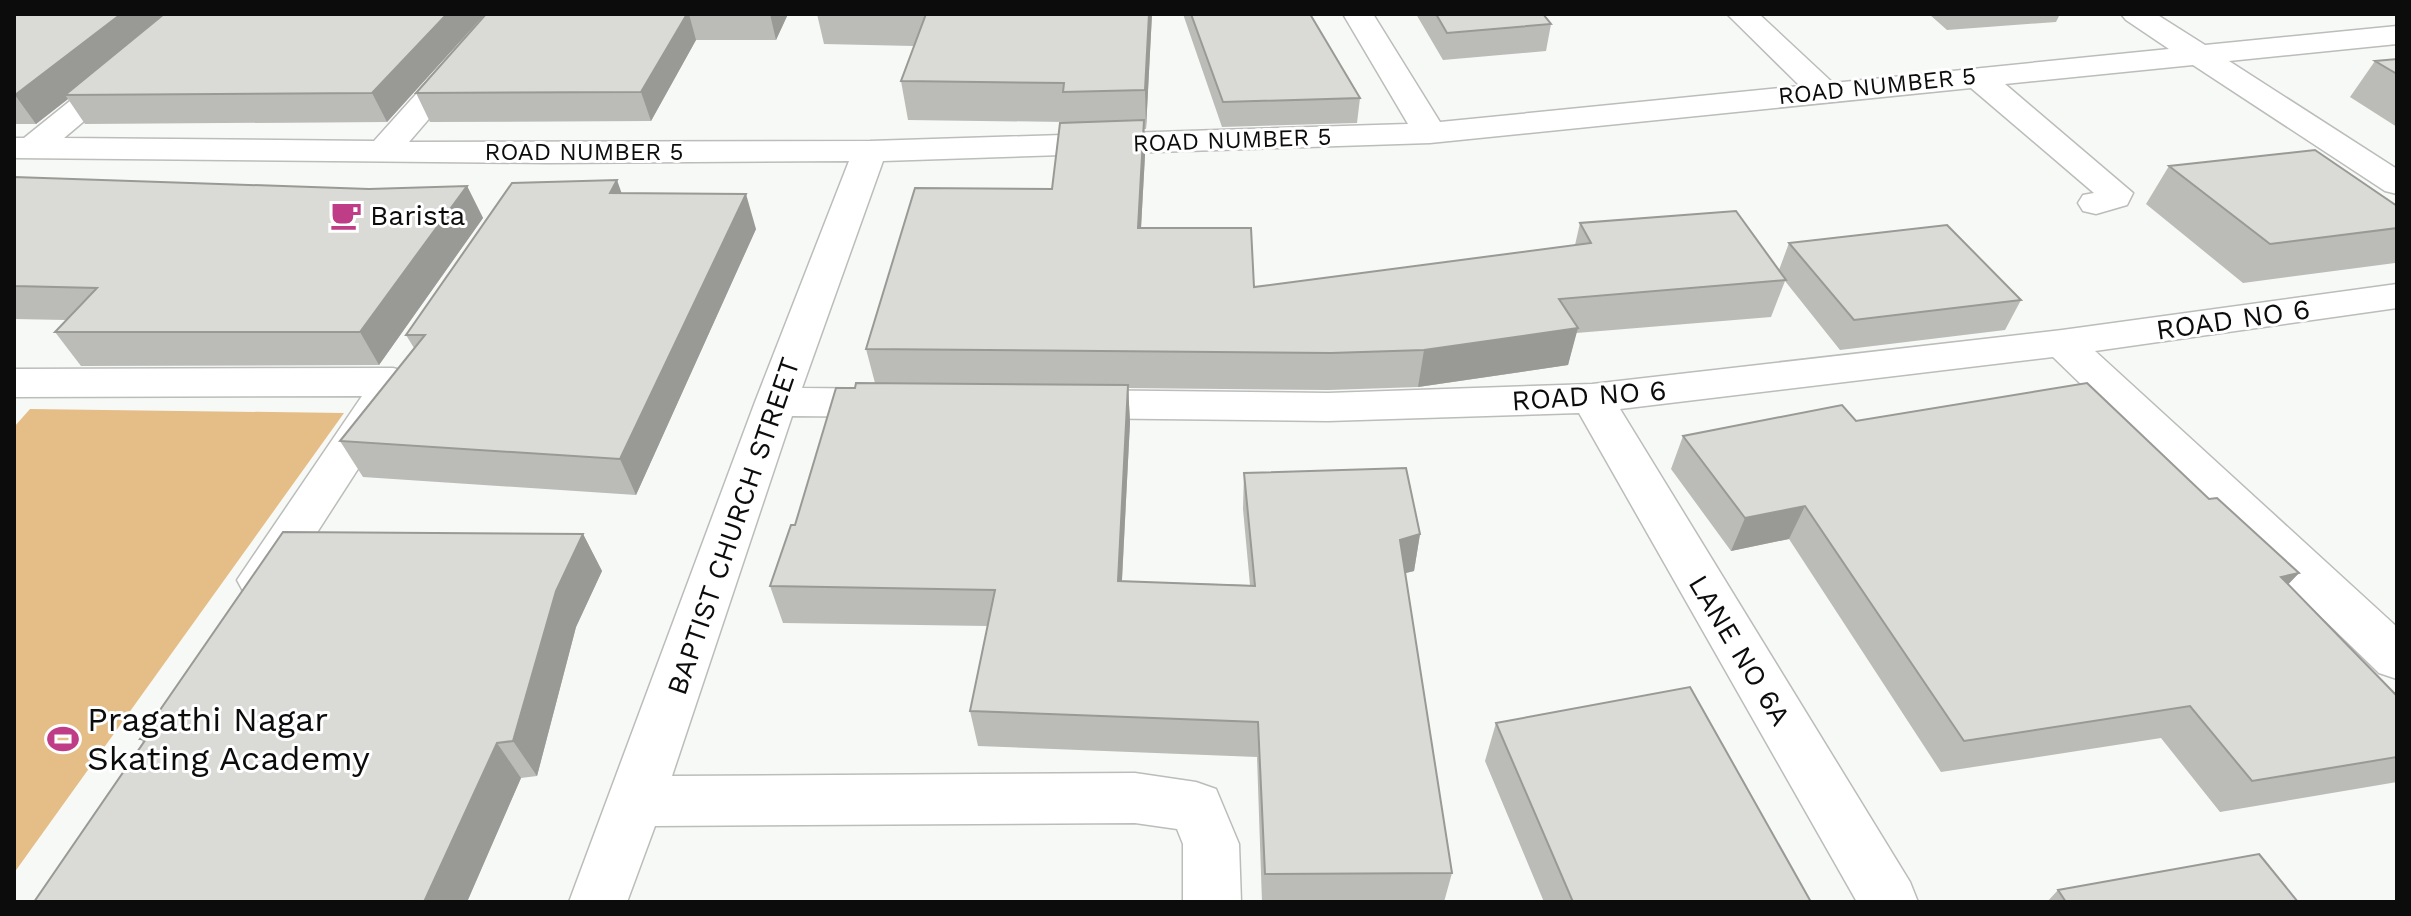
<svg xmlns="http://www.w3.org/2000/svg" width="2411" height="916" font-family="'Work Sans',sans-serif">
  <rect width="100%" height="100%" fill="#f7f9f6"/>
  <path fill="#e5bd87" d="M 30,409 L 344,413 L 14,873 L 14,427 Z"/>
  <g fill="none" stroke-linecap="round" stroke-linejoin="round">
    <defs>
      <path id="minor" d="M 178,14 L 211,14 L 64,138 L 374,141 L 488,14 L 519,14 L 409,142 L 870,141 L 1408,124 L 1343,14 L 1373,14 L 1440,122 L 1800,86 L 1727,14 L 1759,14 L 1833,83 L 2169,49 L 2126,20 L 2121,14 L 2156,14 L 2205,45 L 2397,26 L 2397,44 L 2229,61 L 2397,169 L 2397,194 L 2385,191 L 2193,65 L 2005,84 L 2133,193 L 2127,205 L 2096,214 L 2083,211 L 2078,203 L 2083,195 L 2094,193 L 1971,88 L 1430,143 L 883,161 L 802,388 L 893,389 L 908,393 L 914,403 L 908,413 L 893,417 L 792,416 L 672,776 L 1135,773 L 1196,782 L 1216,789 L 1239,844 L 1241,902 L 1183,902 L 1183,844 L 1177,829 L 1135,823 L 655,826 L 627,902 L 569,902 L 755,402 L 849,161 L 549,163 L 14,158 L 14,138 L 24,138 Z
        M 2397,284 L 2397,308 L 2095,351 L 2397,627 L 2397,679 L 2379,673 L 2053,357 L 1620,409 L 1910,882 L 1918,902 L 1857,902 L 1579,413 L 1328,421 L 1070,418 L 1055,414 L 1049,404 L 1055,394 L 1070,390 L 1328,393 L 1592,384 L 2062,330 Z
        M 393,368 L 408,372 L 414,382 L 278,593 L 261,599 L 244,593 L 237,580 L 362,396 L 14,397 L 14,369 Z"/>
    </defs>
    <use href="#minor" stroke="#bbbdba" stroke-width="3"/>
    <use href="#minor" fill="#fff" fill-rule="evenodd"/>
  </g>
  <path fill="#bbbbb8" d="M 14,14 L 485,14 L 387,122 L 85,124 L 68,99 L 36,124 L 14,124 Z
    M 486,14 L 788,14 L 776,40 L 696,40 L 651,121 L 430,122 L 416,93 Z
    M 817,14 L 1152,14 L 1146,129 L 1144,129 L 1145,155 L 1141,228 L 1254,287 L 1575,245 L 1580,223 L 1779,270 L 1789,243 L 2021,300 L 2005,330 L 1840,350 L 1785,281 L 1771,317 L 1576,333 L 1568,365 L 1418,387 L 1328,390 L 1128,388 L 1130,422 L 1122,581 L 1250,585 L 1243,509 L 1244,473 L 1420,534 L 1414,571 L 1405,573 L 1452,873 L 1444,902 L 1262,902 L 1257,757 L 978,746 L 970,711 L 988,626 L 783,623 L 770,586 L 855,388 L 875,383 L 866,349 L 1052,189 L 1066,122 L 908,120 L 901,81 L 914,46 L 824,44 Z
    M 1183,14 L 1310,14 L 1360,98 L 1357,123 L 1222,127 Z
    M 1416,14 L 1543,14 L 1551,24 L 1546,51 L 1443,60 Z
    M 1929,14 L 2060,14 L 2056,22 L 1947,30 Z
    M 2397,59 L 2397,127 L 2350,97 L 2375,61 Z
    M 2169,166 L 2397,206 L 2397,261 L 2395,263 L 2243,283 L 2146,204 Z
    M 14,177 L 369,189 L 467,186 L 483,218 L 379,365 L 81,366 L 55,332 L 66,320 L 14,319 Z
    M 622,193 L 756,229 L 636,495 L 363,477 L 340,441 L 414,348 L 406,335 Z
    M 1856,421 L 2209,499 L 2299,573 L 2288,584 L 2397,696 L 2397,782 L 2220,812 L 2161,738 L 1941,772 L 1789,539 L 1731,551 L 1671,469 L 1683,436 Z
    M 583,534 L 602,571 L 576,627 L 537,776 L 521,778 L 467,902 L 34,902 L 143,742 L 140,739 Z
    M 1496,723 L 1811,902 L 1544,902 L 1485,761 Z
    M 2058,890 L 2298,902 L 2047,902 Z"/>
  <path fill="#999996" d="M 121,14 L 174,14 L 65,95 L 68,99 L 36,124 L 15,95 Z
    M 447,14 L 485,14 L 387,122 L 372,93 Z
    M 687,14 L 689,14 L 696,40 L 651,121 L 641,92 Z
    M 770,14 L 788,14 L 776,40 Z
    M 1149,14 L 1152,14 L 1146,129 L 1145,90 Z
    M 1144,120 L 1145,155 L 1139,264 L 1138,228 Z
    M 617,180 L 629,214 L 610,193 Z
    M 467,186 L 483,218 L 379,365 L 360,332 Z
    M 746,194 L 756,229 L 636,495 L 620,459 Z
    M 1578,328 L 1568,365 L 1418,387 L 1424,350 Z
    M 1128,385 L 1130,422 L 1120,617 L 1118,581 Z
    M 1805,506 L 1789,539 L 1731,551 L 1745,518 Z
    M 583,534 L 602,571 L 576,627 L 537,776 L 513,741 L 556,591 Z
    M 1420,534 L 1414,571 L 1394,576 L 1400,540 Z
    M 2299,573 L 2269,605 L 2281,577 Z
    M 497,743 L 521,778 L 467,902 L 424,902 Z"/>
  <path fill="#dadad6" stroke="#999996" stroke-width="2" d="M 14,14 L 121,14 L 15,95 L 14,95 Z
    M 164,14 L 447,14 L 372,93 L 65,95 Z
    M 486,14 L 687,14 L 641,92 L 416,93 Z
    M 926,14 L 1149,14 L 1145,90 L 1063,92 L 1064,83 L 901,81 Z
    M 1191,14 L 1310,14 L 1360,98 L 1223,102 Z
    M 1436,14 L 1543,14 L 1551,24 L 1447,33 Z
    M 2397,59 L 2397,74 L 2375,61 Z
    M 1144,120 L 1138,228 L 1251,228 L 1254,287 L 1591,243 L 1580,223 L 1736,211 L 1786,280 L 1559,299 L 1578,328 L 1424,350 L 1331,353 L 866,349 L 915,188 L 1052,189 L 1060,123 Z
    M 2315,150 L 2397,206 L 2397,228 L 2270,244 L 2169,166 Z
    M 14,177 L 369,189 L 467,186 L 360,332 L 55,332 L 97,288 L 14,286 Z
    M 617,180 L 610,193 L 746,194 L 620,459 L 340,441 L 425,335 L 406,335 L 512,183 Z
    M 1947,225 L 2021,300 L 1854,320 L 1789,243 Z
    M 856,383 L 1128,385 L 1118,581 L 1255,586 L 1244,473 L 1406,468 L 1420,534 L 1400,540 L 1452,873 L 1265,874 L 1258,722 L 970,711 L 995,590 L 770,586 L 791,525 L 795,525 L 836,388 L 855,388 Z
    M 2087,383 L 2209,499 L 2217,498 L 2299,573 L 2281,577 L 2397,696 L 2397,757 L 2252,781 L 2190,706 L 1964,741 L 1805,506 L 1745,518 L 1683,436 L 1842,405 L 1856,421 Z
    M 283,532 L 583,534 L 556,591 L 513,741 L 497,743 L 424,902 L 34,902 L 146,739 L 140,739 Z
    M 1690,687 L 1811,902 L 1573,902 L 1496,723 Z
    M 2259,854 L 2298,902 L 2066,902 L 2058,890 Z"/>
  <defs>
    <symbol id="cafe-bare" viewBox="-9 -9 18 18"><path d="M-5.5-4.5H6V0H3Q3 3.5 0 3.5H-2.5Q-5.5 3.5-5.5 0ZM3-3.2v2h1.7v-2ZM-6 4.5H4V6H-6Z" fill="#be3d86" stroke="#fff" stroke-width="2.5" paint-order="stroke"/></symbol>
    <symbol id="stadium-bare" viewBox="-9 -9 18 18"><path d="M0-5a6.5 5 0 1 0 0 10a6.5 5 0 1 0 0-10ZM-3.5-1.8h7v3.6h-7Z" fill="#be3d86" stroke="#fff" stroke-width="2.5" paint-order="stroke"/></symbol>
  </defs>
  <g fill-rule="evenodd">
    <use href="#cafe-bare" x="324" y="193" width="44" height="44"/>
    <use href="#stadium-bare" x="41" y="717" width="44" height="44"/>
  </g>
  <g text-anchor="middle" stroke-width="6" stroke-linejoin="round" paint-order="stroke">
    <g font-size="24" fill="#0b0c0b" stroke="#fff">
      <text transform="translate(1877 86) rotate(-6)" y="8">ROAD NUMBER 5</text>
      <text transform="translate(1232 140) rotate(-2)" y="8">ROAD NUMBER 5</text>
      <text x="584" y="160">ROAD NUMBER 5</text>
    </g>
    <g font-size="28" fill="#0b0c0b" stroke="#fff" text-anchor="start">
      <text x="370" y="225">Barista</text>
    </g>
    <g font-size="28" fill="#0b0c0b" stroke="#fff">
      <text transform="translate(2233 319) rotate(-8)" y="10">ROAD NO 6</text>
      <text transform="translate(1589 395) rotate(-4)" y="10">ROAD NO 6</text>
      <text transform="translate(733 526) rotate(-71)" y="10">BAPTIST CHURCH STREET</text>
      <text transform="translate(1740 650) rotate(59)" y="10">LANE NO 6A</text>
    </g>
    <g font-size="34" fill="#0b0c0b" stroke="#fff" text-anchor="start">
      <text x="87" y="731">Pragathi Nagar<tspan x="87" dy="39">Skating Academy</tspan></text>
    </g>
  </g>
  <rect width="2411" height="916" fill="none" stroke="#0b0c0b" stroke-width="32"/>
</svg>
